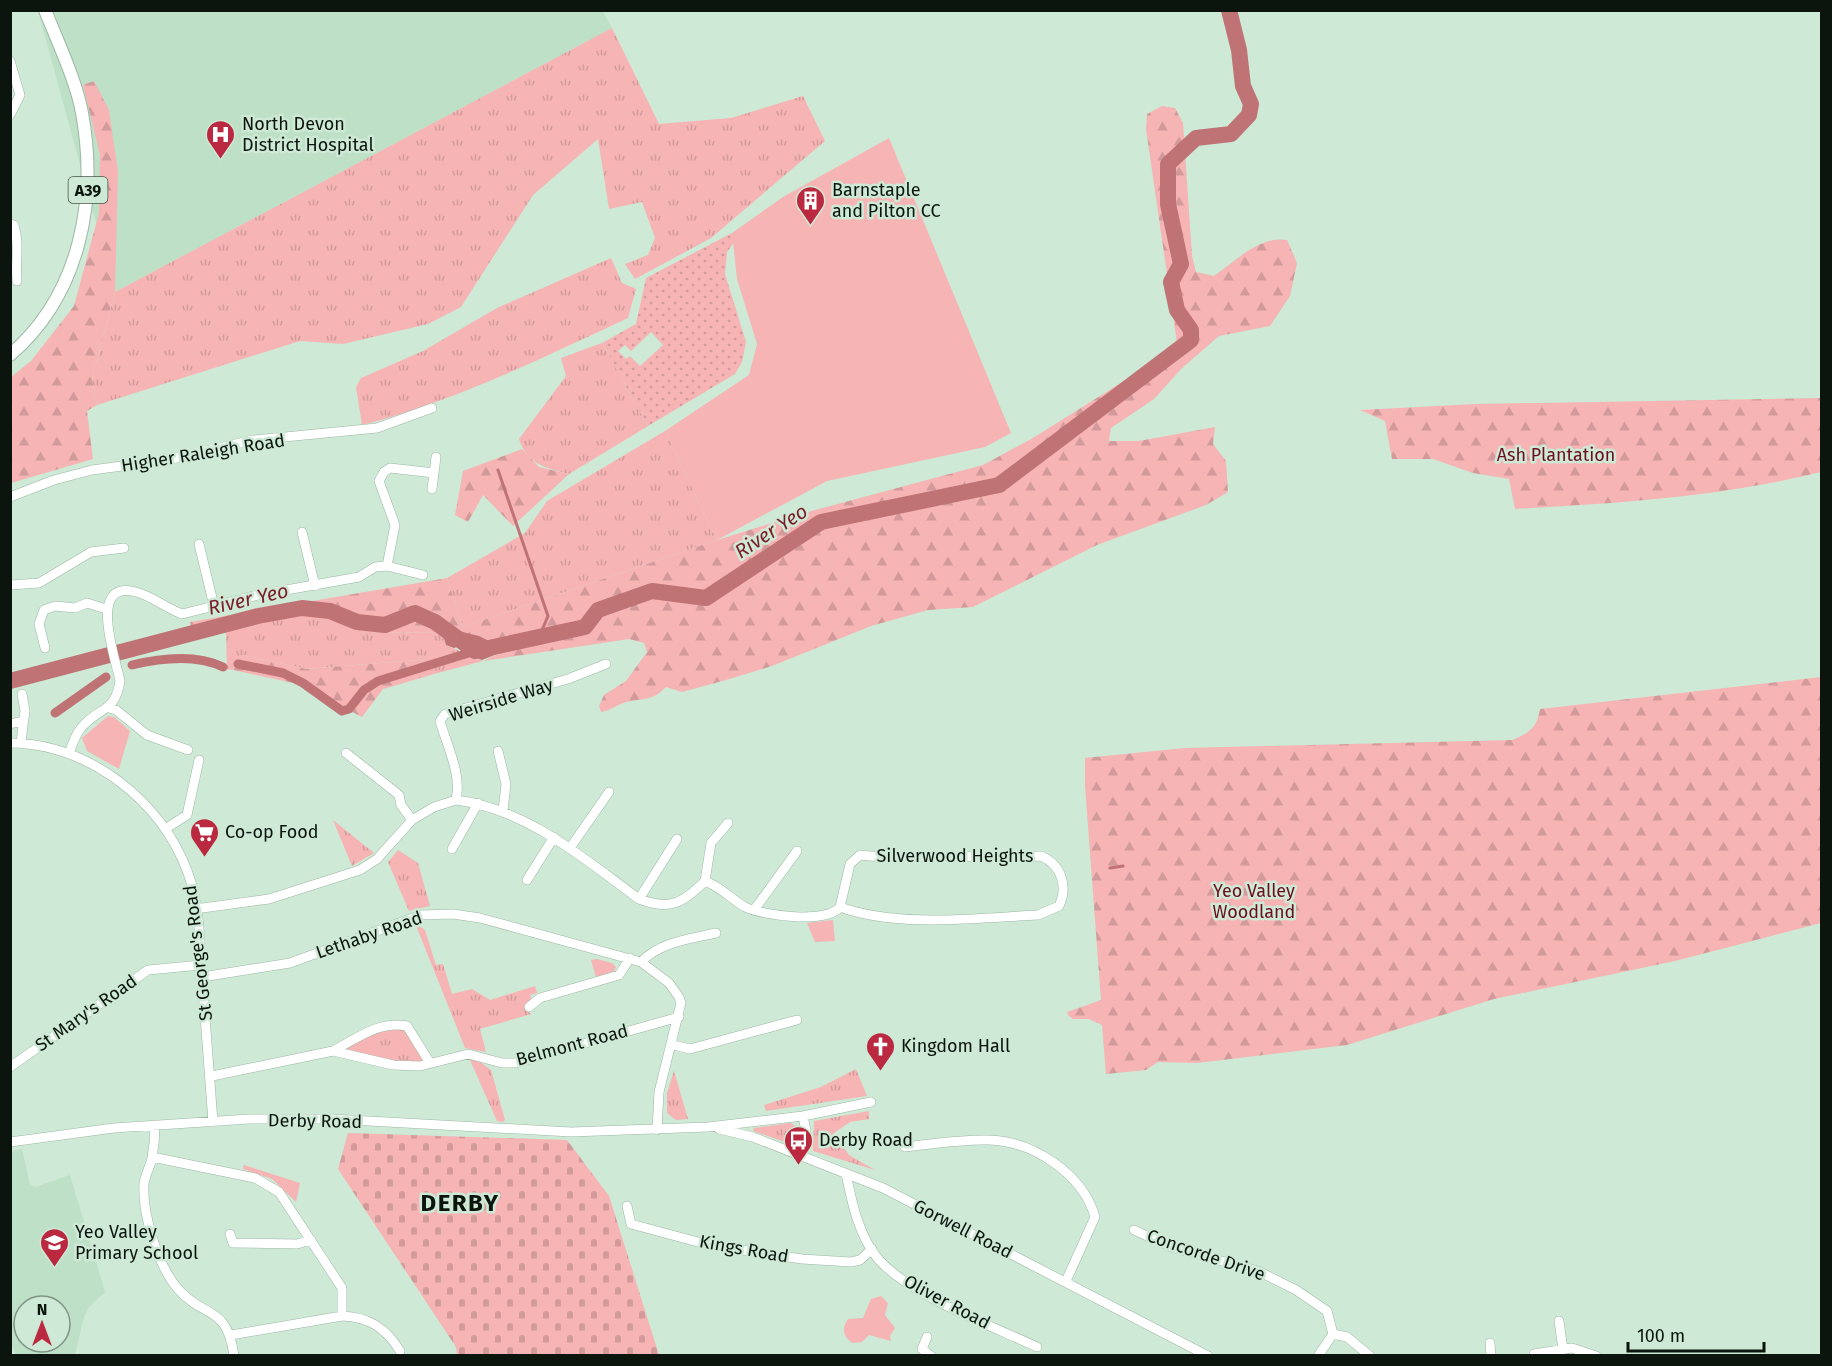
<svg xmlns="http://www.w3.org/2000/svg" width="1832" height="1366" font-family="'Fira Sans',sans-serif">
  <defs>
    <pattern id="grass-tufts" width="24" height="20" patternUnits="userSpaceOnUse" patternTransform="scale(1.5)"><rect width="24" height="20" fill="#f6b4b4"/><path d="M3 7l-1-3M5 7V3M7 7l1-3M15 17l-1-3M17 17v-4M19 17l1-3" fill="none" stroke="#d29a9a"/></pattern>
    <pattern id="forest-firs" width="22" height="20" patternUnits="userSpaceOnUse" patternTransform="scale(1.5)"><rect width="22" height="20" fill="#f6b4b4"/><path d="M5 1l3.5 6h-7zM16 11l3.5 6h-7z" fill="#d29a9a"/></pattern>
    <pattern id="cemetery-stones" width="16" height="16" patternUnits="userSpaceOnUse" patternTransform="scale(1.5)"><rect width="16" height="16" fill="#f6b4b4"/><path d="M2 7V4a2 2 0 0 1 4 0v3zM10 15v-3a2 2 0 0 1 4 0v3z" fill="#d29a9a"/></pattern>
    <pattern id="garden-dots" width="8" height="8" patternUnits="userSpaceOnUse" patternTransform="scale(1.5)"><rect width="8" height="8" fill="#f6b4b4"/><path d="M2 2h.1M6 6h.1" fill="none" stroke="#d29a9a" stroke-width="1.8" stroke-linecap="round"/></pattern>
  </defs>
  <rect width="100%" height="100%" fill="#cee9d5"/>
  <path fill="#bde0c7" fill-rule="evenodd" d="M 602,10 L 612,28 L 115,292 L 38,11 Z
    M 22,1149 L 30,1184 L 35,1187 L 70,1175 L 105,1292 L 89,1307 L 84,1317 L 75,1355 L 16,1355 L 11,1344 L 11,1152 ZM 24,1306 L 60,1306 L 60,1342 L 24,1342 Z"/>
  <path fill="url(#grass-tufts)" d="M 612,28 L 659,124 L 731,118 L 803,96 L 825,141 L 711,238 L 635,279 L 625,264 L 648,255 L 655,238 L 642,202 L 609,209 L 598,139 L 533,195 L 461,307 L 428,324 L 343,344 L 300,341 L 97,405 L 92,379 L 115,292 Z
    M 611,258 L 622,283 L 636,289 L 628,318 C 542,358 455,401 362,425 L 356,387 L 361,378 L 423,351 L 497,308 Z
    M 602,343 L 648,426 L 569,474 C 546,468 527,464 519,439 L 566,376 L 561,358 Z
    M 665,431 L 717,540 L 463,627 L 447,578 L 525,533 L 547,501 Z
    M 306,612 L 376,633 L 442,632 L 446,645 L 483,661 L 434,674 L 428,659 L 307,669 L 242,655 L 233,670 L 227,669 L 226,630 Z
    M 333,820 L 374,853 L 352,866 Z
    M 398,850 L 418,863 L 430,906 L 409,911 L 388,862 Z
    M 415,923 L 425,930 L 436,965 L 443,964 L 452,994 L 472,989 L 490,1000 L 535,986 L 537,993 L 530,995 L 531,999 L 524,1007 L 531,1014 L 480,1029 L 486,1052 L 465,1048 Z
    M 406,1026 L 429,1063 L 420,1066 L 333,1051 L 375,1029 Z
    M 470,1060 L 479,1061 L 491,1070 L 505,1120 L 503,1122 L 497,1121 Z
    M 856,1069 L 867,1096 L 766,1111 L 764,1105 L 821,1087 Z
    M 674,1071 L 688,1119 L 676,1120 L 667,1113 L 667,1093 Z
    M 869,1111 L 869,1119 L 850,1122 L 834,1133 L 849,1155 L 875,1170 L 813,1151 L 814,1121 Z
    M 790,1123 L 796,1126 L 800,1133 L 791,1144 L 753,1131 L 754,1128 Z
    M 244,1165 L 300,1183 L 296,1202 L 272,1179 L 243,1169 Z"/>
  <path fill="url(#forest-firs)" d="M 94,81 L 109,110 L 118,172 L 115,292 L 92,379 L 97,405 L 87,411 L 93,459 L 11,483 L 11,377 L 31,361 L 74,306 L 99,213 L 100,155 L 83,85 Z
    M 1162,106 L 1175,108 L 1183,123 L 1192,256 L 1196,272 L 1214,276 C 1234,262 1261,235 1287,240 L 1297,263 L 1290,296 L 1270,326 L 1219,336 L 1182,368 L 1154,399 L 1111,428 L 1109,441 L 1139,441 L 1215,427 L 1213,444 L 1226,461 L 1228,492 L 1206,505 L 1097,545 L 973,607 L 928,610 L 871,626 L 772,666 L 726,680 L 682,692 L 666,687 C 650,703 643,697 623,703 C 615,706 611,710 601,712 L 599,706 L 604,695 L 626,681 L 647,652 L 644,643 L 629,639 L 483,661 L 506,650 L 450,629 L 442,632 L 376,633 L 308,612 L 193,636 L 190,622 L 447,578 L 463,627 L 717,540 L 804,513 L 983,465 L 1033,438 L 1143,369 L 1177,343 L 1146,129 L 1147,114 Z
    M 1821,398 L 1821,472 C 1721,497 1618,503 1515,509 L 1509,479 L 1473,473 L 1433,459 L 1392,459 L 1385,421 L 1360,410 L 1475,404 Z
    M 522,449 L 539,467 L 569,474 L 513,526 L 483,495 L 468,522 L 455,515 L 463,471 Z
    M 242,655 L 307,669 L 429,659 L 434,674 L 383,689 L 362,717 L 298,684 L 233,670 Z
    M 1821,677 L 1821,923 L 1675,961 L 1494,999 L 1347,1045 L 1197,1063 L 1158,1062 L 1146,1070 L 1106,1074 L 1102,1025 L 1089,1019 L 1073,1019 L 1068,1015 L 1067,1012 L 1101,1000 L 1085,786 L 1085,758 L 1185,748 L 1512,740 C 1529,733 1537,728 1540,709 Z"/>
  <path fill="url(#cemetery-stones)" d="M 348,1133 L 567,1140 L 609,1196 L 659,1355 L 457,1355 L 456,1347 L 338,1169 Z"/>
  <path fill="#f6b4b4" d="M 889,138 L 1011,433 L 985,447 L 827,481 L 717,540 L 665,431 L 749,375 L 757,344 L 737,279 L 732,233 L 783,197 Z
    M 108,716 L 114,717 L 130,731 L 119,769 L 87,751 L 82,738 Z
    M 833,920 L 835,941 L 815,942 L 807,923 Z
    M 597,959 L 612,963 L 616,967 L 614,971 L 596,977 L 591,960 Z
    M 881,1296 L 888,1303 L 885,1315 L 895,1328 L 890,1336 L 891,1341 L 869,1335 L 862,1342 L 852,1343 C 843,1335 841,1329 848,1319 L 863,1318 L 871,1299 Z"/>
  <path fill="url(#garden-dots)" fill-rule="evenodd" d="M 732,233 L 735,241 L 727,252 L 725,274 L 746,342 L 742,362 L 735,374 L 648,426 L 602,343 L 636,324 L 646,278 ZM 651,332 L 663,345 L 640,366 L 630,356 L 626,359 L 618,351 L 625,345 L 631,351 Z"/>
  <path fill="#bf7375" d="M 450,629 L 479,636 L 507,650 L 482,660 L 466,654 L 462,645 L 454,648 L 446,645 L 442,632 Z"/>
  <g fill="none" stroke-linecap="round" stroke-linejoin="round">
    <path stroke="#bf7375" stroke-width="3" d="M 498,470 L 548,616 L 539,637
      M 1110,868 L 1123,866"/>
    <path stroke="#bf7375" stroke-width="9" d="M 238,664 L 283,673 L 303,683 L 342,711 L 349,709 L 364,690 L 378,681 L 475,651
      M 132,665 C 161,658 196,654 223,667
      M 55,713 L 106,677"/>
    <path stroke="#bf7375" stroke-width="16" d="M 10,681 L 258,616 L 302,608 L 330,611 L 357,622 L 385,625 L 415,613 L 435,622 L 475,651 L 585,627 L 598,610 L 652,591 L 706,598 L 821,522 L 999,485 L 1191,340 L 1191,330 L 1177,310 L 1171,282 L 1181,264 L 1168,204 L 1168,164 L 1196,138 L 1231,134 L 1249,115 L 1251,104 L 1243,86 L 1239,50 L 1229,10"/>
    <defs>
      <path id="minor" d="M 10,61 L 20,95 L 10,115
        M 10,224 L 14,225 C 20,244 15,262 17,281
        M 432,489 L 436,457
        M 10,497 L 54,480 L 92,470 L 167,460 L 253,440 L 377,428 L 432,408
        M 302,532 L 315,586
        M 199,544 L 214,606
        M 387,566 L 395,525 L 379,481 L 384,472 L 390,468 L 434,473
        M 10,585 L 39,583 L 91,552 L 124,548
        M 45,648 L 39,624 L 44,610 L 55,606 L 75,608 L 87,603 L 106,609
        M 22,694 L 25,711 L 23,725
        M 109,708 L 116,710 L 147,735 L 188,750
        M 10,724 L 18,722 L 23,725 L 21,743
        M 10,743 C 89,744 161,800 188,873 C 201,908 200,953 203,990 C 206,1034 210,1078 213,1122
        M 498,751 L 506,784 L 503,811
        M 346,753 L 399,795 L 401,805 L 412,820
        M 69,754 C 72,745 75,735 81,728 C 99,706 115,714 120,681 C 116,659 86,579 136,592 C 152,596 166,608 182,614 L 258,595 L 359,577 L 375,567 L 387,566 L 423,575
        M 456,800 C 527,809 583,858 639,899 C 670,911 683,903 705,881 C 721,887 731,899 745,907 C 764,916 827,924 840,907 L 850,864 L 860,855 L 880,857 L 1041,856 C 1062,865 1068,887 1059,906 L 1038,915 C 977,918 898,928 840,907
        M 456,800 C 462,774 447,746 440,721 L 445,714 L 568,679 L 606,664
        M 165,829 L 187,815 L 199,760
        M 570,848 L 609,792
        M 452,849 L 478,803
        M 527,880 L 554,837
        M 705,881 L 711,843 L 728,823
        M 639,899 L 677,839
        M 195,909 L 269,899 L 360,870 L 377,859 L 412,820 L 434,807 L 456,800
        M 754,910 L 797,851
        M 641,962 C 660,942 689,939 716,933
        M 202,977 L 290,963 L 421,915 L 453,914 L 480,918 L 641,962 L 669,983 L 679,997 L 681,1003 L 659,1092 L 657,1130
        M 529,1007 L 540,998 L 619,975 L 630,958
        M 673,1045 L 690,1049 L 797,1020
        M 333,1051 C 356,1039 380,1020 407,1026 L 430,1063
        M 10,1067 L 148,970 L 201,965
        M 212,1076 L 333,1051 L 393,1065 L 420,1066 L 468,1054 L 502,1063 L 515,1063 L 679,1017
        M 155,1125 C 155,1136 154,1147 152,1158 C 150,1167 145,1175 144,1184 C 142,1214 158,1266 178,1289 C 204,1319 227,1304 234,1356
        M 719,1129 L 753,1137 L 883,1188 L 1208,1356
        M 10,1142 L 114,1128 L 249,1119 L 332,1119 L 571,1132 L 708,1127 L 803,1116 L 871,1102
        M 905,1147 C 933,1144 961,1139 989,1140 C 1033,1141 1083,1174 1095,1217 L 1066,1281
        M 799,1155 L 806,1131 L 803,1116
        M 152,1157 L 255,1178 L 279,1192 L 342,1288 L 342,1316 L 231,1335
        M 846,1174 C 852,1203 859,1237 879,1260 C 913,1297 990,1325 1037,1347
        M 627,1206 L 631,1224 L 709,1245 L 802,1259 L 851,1262 L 860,1260 L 872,1249
        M 1134,1230 L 1171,1247 L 1258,1271 L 1296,1290 L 1327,1311 L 1333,1334 L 1318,1356
        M 230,1234 L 233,1243 L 297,1244 L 311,1240
        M 342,1316 C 369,1317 386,1328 400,1351
        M 1559,1321 L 1563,1350
        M 1333,1334 L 1347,1337 L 1370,1356
        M 927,1337 L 922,1349 L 931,1356
        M 1490,1343 L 1491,1356
        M 1534,1354 L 1572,1348 L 1596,1356"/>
      <path id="major" d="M 10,355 C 80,295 98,200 82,113 C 77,83 57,40 45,10"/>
    </defs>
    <use href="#minor" stroke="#9cb7a4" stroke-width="10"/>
    <use href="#major" stroke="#9cb7a4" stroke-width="14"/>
    <use href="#minor" stroke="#fff" stroke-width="9"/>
    <use href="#major" stroke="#fff" stroke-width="12"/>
  </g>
  <defs>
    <symbol id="hospital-pin" viewBox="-11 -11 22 30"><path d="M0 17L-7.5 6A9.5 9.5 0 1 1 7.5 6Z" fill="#ba293f" stroke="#cee9d5"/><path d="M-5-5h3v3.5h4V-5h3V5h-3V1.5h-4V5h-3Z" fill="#fff"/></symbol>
    <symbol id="building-pin" viewBox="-11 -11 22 30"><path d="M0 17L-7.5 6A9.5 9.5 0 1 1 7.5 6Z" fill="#ba293f" stroke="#cee9d5"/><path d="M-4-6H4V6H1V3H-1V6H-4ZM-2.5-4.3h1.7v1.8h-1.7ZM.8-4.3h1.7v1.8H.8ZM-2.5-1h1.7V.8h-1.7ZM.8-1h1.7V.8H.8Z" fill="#fff"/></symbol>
    <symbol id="supermarket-pin" viewBox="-11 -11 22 30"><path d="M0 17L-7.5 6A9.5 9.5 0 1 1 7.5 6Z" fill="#ba293f" stroke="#cee9d5"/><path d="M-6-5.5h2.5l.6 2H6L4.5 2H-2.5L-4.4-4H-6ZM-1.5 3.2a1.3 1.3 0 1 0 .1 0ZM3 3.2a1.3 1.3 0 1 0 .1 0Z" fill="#fff"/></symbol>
    <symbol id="church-pin" viewBox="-11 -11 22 30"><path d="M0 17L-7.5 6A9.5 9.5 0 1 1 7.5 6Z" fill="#ba293f" stroke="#cee9d5"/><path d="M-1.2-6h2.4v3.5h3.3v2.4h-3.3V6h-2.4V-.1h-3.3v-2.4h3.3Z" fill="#fff"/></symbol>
    <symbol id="bus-pin" viewBox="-11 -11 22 30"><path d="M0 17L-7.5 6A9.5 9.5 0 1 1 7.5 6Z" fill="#ba293f" stroke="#cee9d5"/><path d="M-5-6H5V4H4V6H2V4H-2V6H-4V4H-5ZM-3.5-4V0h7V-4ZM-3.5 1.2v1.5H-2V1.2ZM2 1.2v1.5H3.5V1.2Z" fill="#fff"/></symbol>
    <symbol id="school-pin" viewBox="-11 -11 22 30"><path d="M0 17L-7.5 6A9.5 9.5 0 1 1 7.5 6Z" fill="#ba293f" stroke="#cee9d5"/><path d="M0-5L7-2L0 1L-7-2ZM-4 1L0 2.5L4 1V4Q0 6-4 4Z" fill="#fff"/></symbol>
  </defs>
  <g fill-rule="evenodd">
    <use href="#hospital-pin" x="204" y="118" width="33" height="45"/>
    <use href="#building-pin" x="794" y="184" width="33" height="45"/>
    <use href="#supermarket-pin" x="188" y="816" width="33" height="45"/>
    <use href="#church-pin" x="864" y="1030" width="33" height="45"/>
    <use href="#bus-pin" x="782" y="1124" width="33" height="45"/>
    <use href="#school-pin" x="38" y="1226" width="33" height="45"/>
  </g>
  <g text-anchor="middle" stroke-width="5" stroke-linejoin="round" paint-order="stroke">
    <rect fill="#cee9d5" stroke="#46554a" stroke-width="1.5" x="68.5" y="177" width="39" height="26" rx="4.5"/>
    <g font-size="16" font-weight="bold" fill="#0b150e">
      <text x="88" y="196">A39</text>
    </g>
    <g font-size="18" fill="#0b150e" stroke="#cee9d5" text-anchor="start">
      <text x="242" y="130">North Devon<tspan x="242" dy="21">District Hospital</tspan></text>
      <text x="832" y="196">Barnstaple<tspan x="832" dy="21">and Pilton CC</tspan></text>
      <text x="225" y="838">Co-op Food</text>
      <text x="901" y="1052">Kingdom Hall</text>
      <text x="819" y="1146">Derby Road</text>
      <text x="75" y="1238">Yeo Valley<tspan x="75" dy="21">Primary School</tspan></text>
    </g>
    <g font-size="18" fill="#0b150e" stroke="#cee9d5">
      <text transform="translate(203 453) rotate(-9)" y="6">Higher Raleigh Road</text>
      <text transform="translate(501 700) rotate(-17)" y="6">Weirside Way</text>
      <text x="955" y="862">Silverwood Heights</text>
      <text transform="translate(369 935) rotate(-19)" y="6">Lethaby Road</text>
      <text transform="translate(198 953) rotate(-97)" y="6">St George's Road</text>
      <text transform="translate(86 1013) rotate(-35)" y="6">St Mary's Road</text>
      <text transform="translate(572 1045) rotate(-15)" y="6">Belmont Road</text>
      <text transform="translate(315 1121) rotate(1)" y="6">Derby Road</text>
      <text transform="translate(963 1229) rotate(27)" y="6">Gorwell Road</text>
      <text transform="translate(744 1249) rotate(10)" y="6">Kings Road</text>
      <text transform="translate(1206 1255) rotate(19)" y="6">Concorde Drive</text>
      <text transform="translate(947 1302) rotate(28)" y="6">Oliver Road</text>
    </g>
    <g font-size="18" fill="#6c0d1e" stroke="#cee9d5">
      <text x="1556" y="461">Ash Plantation</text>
      <text x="1254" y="897">Yeo Valley<tspan x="1254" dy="21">Woodland</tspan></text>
    </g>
    <g font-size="20" font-style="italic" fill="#7a1d29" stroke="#cee9d5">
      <text transform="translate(771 531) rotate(-33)" y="7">River Yeo</text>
      <text transform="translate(248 599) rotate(-13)" y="7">River Yeo</text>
    </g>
    <g font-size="24" font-weight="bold" letter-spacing="1.5" fill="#0b150e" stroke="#cee9d5">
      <text x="460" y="1211">DERBY</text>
    </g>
  </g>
  <rect width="1832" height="1366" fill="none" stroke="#0b150e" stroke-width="24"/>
  <g transform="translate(42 1324)"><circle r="28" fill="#cee9d5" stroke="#809485" stroke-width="1.5"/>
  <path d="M0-4.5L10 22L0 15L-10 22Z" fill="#ba293f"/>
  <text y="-9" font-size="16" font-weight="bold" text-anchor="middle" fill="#0b150e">N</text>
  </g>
  <path d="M1628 1342v9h136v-9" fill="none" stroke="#0b150e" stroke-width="3"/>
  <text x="1637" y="1342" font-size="18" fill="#0b150e" stroke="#cee9d5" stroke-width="4.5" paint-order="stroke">100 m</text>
</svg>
